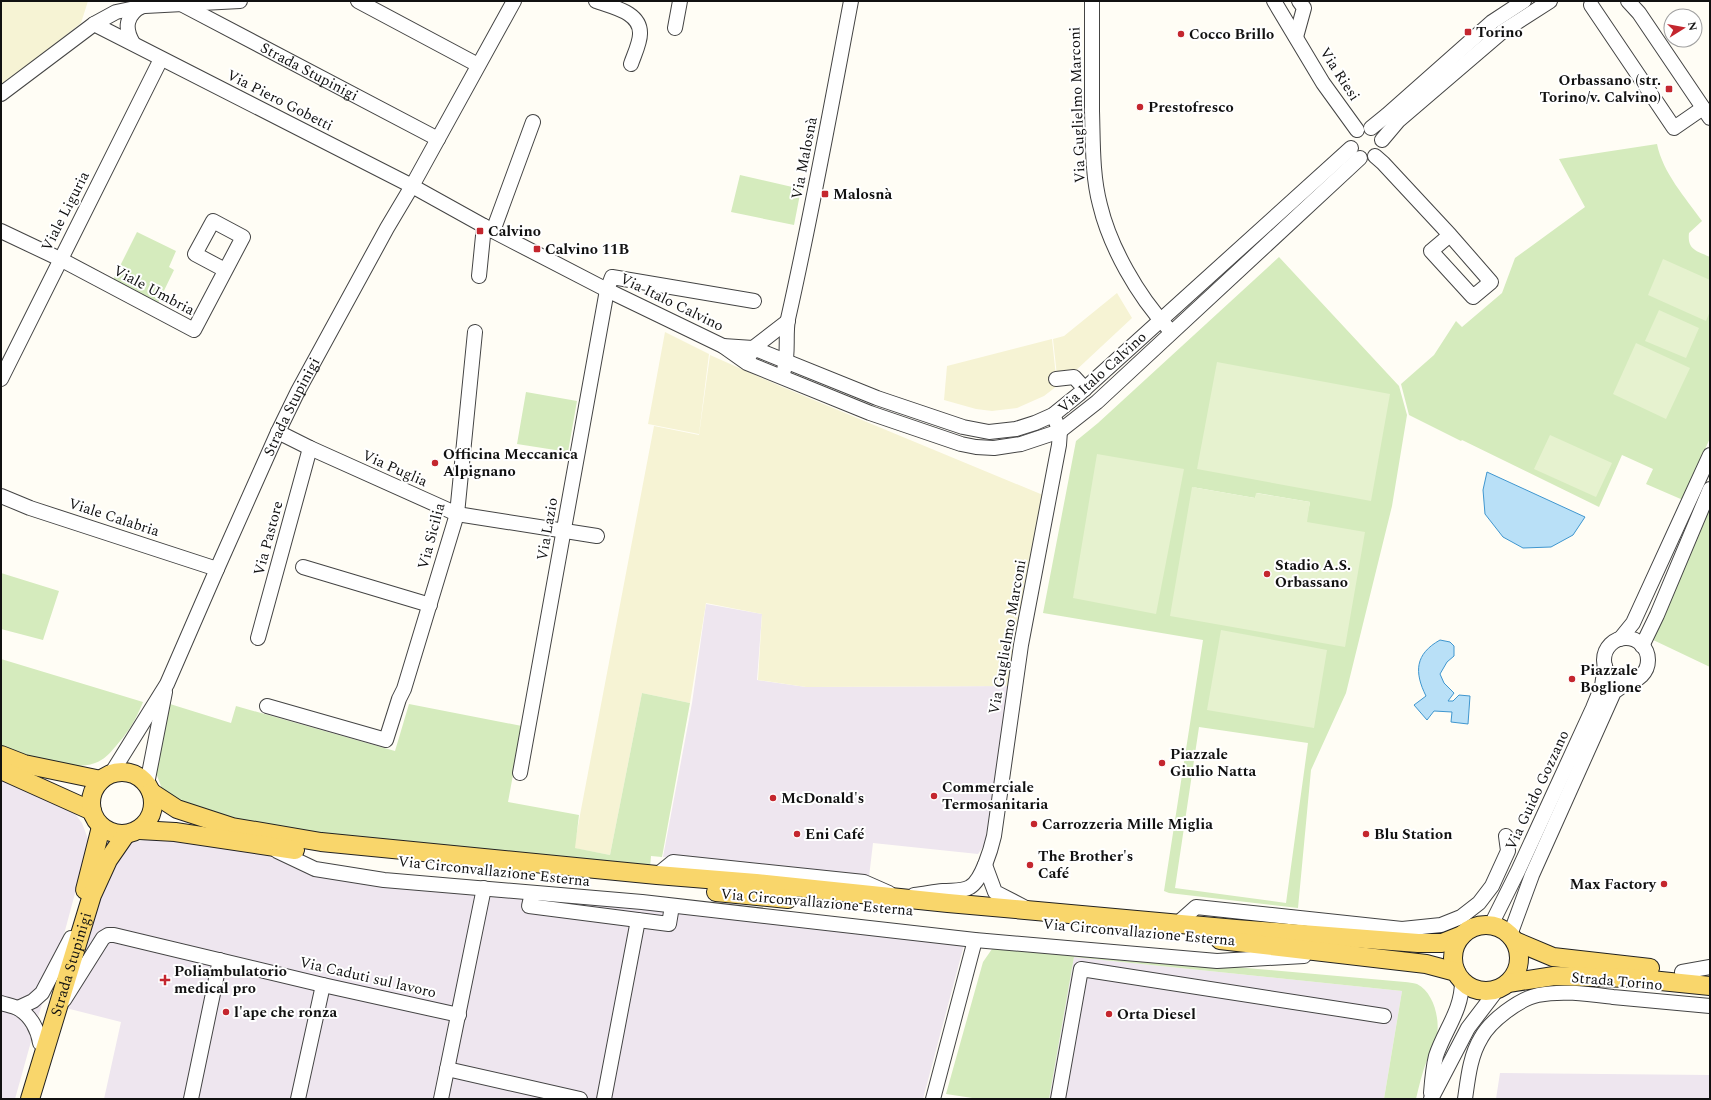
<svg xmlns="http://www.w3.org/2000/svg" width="1711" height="1100" font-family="Spectral,serif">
  <rect width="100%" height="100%" fill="#fffdf5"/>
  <path fill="#eee6ef" d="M 706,604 L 762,614 L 757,680 L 806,687 L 1008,686 L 985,844 L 978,854 L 873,843 L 869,877 L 663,857 L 692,703 Z
    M 1,779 L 73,811 L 82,823 L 88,839 L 88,845 L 63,938 L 37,1020 L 15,1099 L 1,1099 Z
    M 154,838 L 169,839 L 266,855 L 313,874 L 642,908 L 964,945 L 923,1099 L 104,1099 L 121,1022 L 66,1008 L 97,901 L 121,851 L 130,843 Z
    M 1074,957 L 1402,991 L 1384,1099 L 1049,1099 Z
    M 1500,1073 L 1710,1075 L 1710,1099 L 1496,1099 Z"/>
  <path fill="#f6f3d4" d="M 1,1 L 88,1 L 81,23 L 1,87 Z
    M 1117,293 L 1132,318 L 1072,374 L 1057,376 L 1053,339 L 1064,336 Z
    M 665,332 L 709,354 L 699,434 L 648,424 Z
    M 1052,339 L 1057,386 L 1044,396 L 1017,408 L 992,411 L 976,409 L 944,400 L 947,366 Z
    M 710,355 L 780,386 L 1043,495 L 1009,686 L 806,687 L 758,680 L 762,614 L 706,603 L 690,703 L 642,693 L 610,855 L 574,848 L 580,815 L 654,426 L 699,435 Z"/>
  <path fill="#d5ebbd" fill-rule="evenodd" d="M 1657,144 C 1663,173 1685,197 1702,221 L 1689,233 C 1687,250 1697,251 1710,257 L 1710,438 L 1683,500 L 1646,484 L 1653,469 L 1622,455 L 1599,507 L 1462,440 L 1461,441 L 1409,415 L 1401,384 L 1434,355 L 1456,321 L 1462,327 L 1502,293 L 1515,258 L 1585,207 L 1559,159 Z
    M 740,175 L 801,189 L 794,225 L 731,212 Z
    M 137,232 L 176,251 L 169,267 L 174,270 L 158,303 L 113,280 Z
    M 1279,257 L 1399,386 L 1407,415 L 1392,506 L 1346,693 L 1311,770 L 1298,908 L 1169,893 L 1164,891 L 1203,640 L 1043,613 L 1076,441 L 1098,423 ZM 1192,487 L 1255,498 L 1257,493 L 1310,502 L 1306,522 ZM 1199,727 L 1308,743 L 1286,903 L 1175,888 Z
    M 526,392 L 577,401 L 568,452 L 517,444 Z
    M 1710,502 L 1710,667 L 1649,638 Z
    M 1,573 L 59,591 L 43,640 L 1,629 Z
    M 1,659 L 143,702 C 135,721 130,730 116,746 C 110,753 104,760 95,763 C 67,773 27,756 1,746 Z
    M 642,693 L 690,703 L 662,857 L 651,856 L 650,868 L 458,851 L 230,821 L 180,804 L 162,789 L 155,770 L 162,731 L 170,704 L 231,723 L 236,706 L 395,751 L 409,704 L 522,726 L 508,802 L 579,815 L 575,848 L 610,855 Z
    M 1000,946 L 1405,982 C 1408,982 1413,983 1417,984 C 1435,993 1441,1023 1436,1040 C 1434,1047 1430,1053 1427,1060 C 1422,1073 1419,1086 1416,1099 L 1384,1099 L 1402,991 L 1074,957 L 1049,1099 L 979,1099 L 946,1094 L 983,962 L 992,949 Z"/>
  <path fill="#e6f2cf" d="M 1663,259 L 1710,280 L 1710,311 L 1706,321 L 1648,295 Z
    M 1659,310 L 1699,328 L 1686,358 L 1645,341 Z
    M 1636,343 L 1690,368 L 1666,419 L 1613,394 Z
    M 1217,362 L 1390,394 L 1371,501 L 1197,469 Z
    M 1550,435 L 1612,463 L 1596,497 L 1534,469 Z
    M 1097,454 L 1184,469 L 1156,614 L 1073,598 Z
    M 1192,487 L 1255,498 L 1256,493 L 1310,502 L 1307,522 L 1365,532 L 1345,647 L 1170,616 Z
    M 1221,630 L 1327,650 L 1314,728 L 1207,710 Z"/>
  <path fill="#b9e0f7" stroke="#3f96cf" d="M 1487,472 L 1585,517 L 1573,535 L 1551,547 L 1523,548 L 1503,537 L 1485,514 L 1483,490 Z
    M 1440,640 L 1450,642 L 1454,646 L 1454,656 L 1447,662 L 1440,674 L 1444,683 L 1454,693 L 1448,701 L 1453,701 L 1459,695 L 1470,696 L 1468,724 L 1451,722 L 1452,712 L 1434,711 L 1427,720 L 1414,705 L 1426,696 C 1414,672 1415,654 1440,640 Z"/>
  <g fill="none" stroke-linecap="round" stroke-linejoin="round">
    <defs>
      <g id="minor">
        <path d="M 358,1 L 478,65"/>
        <path d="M 596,1 C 612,7 641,12 640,34 C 640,43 634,55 631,64"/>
        <path d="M 1092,1 C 1092,38 1092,74 1092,111 C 1093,142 1092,175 1100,205 C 1110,247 1138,296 1167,327"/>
        <path d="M 1274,1 L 1323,83 L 1357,130"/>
        <path d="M 1628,1 L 1639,13 L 1710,118"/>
        <path id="s1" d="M 181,4 L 438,139"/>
        <path d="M 1591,5 L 1674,128 L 1703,108"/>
        <path d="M 94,24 L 412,186 L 493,231 L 607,290 L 723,346 L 747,363 L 870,413 L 961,444 L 976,447 L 994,448 L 1021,444 L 1060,431 L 1097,402 L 1360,158"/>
        <path d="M 675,28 L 680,1"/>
        <path d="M 1296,37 L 1304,8 L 1299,1"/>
        <path d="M 133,43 C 124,28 126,15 142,6"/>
        <path d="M 1,94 L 94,24 L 116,12 L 145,6 L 240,1"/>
        <path d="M 1371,128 L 1387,115 L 1492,22 L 1524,1"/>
        <path d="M 1382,140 L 1398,121 L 1502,32 L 1550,1"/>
        <path d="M 1375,156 L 1383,163 L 1450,235 L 1491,282 L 1473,297 L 1431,251 L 1450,235"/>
        <path d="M 1,231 L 60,259 L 194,330 L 243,237 L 213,221 L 195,254 L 225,270"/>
        <path d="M 493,231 L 533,122"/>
        <path d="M 479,276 L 484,226"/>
        <path d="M 723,346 L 753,348 L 877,398 L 963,427 L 989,432 L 1016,429 L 1035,423 L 1053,415 L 1079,394 L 1351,148"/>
        <path d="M 750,355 L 753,348 L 788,321"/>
        <path d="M 784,370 C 789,353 785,336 788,319 C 812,213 831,107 851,1"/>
        <path d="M 1,379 L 161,59"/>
        <path d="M 1056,379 L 1074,377 L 1085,389"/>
        <path d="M 278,432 L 310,448 L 457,514 L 597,536"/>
        <path d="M 1,496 L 30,508 L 217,569"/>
        <path d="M 303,567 L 430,605"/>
        <path d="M 258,638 L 310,448"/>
        <circle cx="1626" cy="660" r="22"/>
        <path d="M 1620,639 L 1633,623 L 1710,455"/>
        <path d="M 1642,646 L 1657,615 L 1710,489"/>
        <path d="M 267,706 L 386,740 L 399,699 L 404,689 L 457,514 L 475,332"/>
        <path d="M 520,773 L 607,290 L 612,277 L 754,301"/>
        <path id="s2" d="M 111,774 L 167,684 L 217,569 L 278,432 L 298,391 L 387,228 L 412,186 L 514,1"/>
        <path d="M 147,784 L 165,692"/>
        <path d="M 277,851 L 315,869 L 384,880 L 642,902 L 975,940 L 1217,961 L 1304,956"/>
        <path d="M 985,865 L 995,892 L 1026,908"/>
        <path d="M 657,875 L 673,862 L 864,882 L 889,893"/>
        <path d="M 532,893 L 529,906 L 669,924 L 672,906"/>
        <path d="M 914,895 C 924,894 933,892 943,891 C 952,890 962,892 970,887 C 982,880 991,849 994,836 L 1021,645 L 1059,445 L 1060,431 L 1053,415"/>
        <path d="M 1178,923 L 1196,907 L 1402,929 L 1441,925 L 1461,917 L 1479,903 L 1492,886 L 1508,851 L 1506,836"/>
        <path d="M 1491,925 L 1518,871 L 1593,708 L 1602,686 L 1605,666"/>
        <path d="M 1510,935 L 1532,875 L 1614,692 L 1628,682"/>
        <path d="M 1682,972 L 1710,967"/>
        <path d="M 64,1000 L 103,938 L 108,935 L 114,935 L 323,985 L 459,1015"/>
        <path d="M 1,1003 C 7,1005 14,1006 19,1009 C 31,1016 38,1030 40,1043"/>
        <path d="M 18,1008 L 33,1001 L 42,993 L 71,938"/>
        <path d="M 447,1069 L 580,1099"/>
        <path d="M 1431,1093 C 1432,1080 1433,1068 1436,1056 C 1445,1029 1462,1011 1462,981"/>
        <path d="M 191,1099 L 220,960"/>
        <path d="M 298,1099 L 323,985"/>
        <path d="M 441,1099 L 484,888"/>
        <path d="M 604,1099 L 638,920"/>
        <path d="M 933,1099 L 975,940"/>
        <path d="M 1058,1099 L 1081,969 L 1384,1016"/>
        <path d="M 1431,1099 L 1468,1028 L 1497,990"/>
        <path d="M 1465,1099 C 1468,1078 1470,1056 1481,1038 C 1490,1021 1519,999 1538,995 C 1562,990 1589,994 1613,997 C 1646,1000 1678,1003 1710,1006"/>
      </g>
      <g id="major">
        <path d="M 1,755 L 24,764 L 101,780"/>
        <path d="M 1,770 L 92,811"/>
        <circle cx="122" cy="803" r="31"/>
        <path d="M 151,792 L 177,809 L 232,827 L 321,842 L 657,875 L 756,883 L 948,903 L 1236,929 L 1418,943 L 1442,943 L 1462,935"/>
        <path d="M 139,830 L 175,832 L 295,850"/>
        <path d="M 85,890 L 101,827"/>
        <path d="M 716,892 L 788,899"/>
        <circle cx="1486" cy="958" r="33"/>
        <path d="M 1220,940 L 1426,964 L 1456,972"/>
        <path d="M 1515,941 L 1553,957 L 1650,968"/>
        <path d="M 1508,983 L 1554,976 L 1631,978 L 1710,986"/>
        <path id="s3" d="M 30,1099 L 92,895 L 108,860 L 126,834"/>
      </g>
    </defs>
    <use href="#minor" stroke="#444" stroke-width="16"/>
    <use href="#major" stroke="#222" stroke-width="20"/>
    <use href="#minor" stroke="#fff" stroke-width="14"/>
    <use href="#major" stroke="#f9d66b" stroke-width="18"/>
  </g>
  <g fill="#c4262e" stroke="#fff" stroke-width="1.5">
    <rect x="1464" y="28" width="8" height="8" rx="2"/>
    <circle cx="1181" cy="34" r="4"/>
    <rect x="1665" y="85" width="8" height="8" rx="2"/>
    <circle cx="1140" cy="107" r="4"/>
    <rect x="821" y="190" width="8" height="8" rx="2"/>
    <rect x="476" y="227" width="8" height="8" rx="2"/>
    <rect x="533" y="245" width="8" height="8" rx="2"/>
    <circle cx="435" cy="463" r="4"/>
    <circle cx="1267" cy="574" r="4"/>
    <circle cx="1572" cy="679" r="4"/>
    <circle cx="1162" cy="763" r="4"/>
    <circle cx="934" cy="796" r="4"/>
    <circle cx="773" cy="798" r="4"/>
    <circle cx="1034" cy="824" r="4"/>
    <circle cx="797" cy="834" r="4"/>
    <circle cx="1366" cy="834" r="4"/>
    <circle cx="1030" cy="865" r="4"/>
    <circle cx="1664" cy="884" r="4"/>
    <path d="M163 974h4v4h4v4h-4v4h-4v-4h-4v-4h4z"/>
    <circle cx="226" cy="1012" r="4"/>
    <circle cx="1109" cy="1014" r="4"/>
  </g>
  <g text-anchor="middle" stroke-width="4" stroke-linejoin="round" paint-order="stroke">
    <g font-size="15" font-weight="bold" fill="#111" stroke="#fff" text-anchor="start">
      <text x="1476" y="37">Torino</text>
      <text x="1189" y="39">Cocco Brillo</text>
      <text x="1661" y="85" text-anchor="end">Orbassano (str.<tspan x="1661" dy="17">Torino/v. Calvino)</tspan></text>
      <text x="1148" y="112">Prestofresco</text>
      <text x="833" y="199">Malosnà</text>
      <text x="488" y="236">Calvino</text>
      <text x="545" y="254">Calvino 11B</text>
      <text x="443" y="459">Officina Meccanica<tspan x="443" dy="17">Alpignano</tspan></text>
      <text x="1275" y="570">Stadio A.S.<tspan x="1275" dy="17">Orbassano</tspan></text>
      <text x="1580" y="675">Piazzale<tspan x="1580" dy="17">Boglione</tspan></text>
      <text x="1170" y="759">Piazzale<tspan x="1170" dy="17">Giulio Natta</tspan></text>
      <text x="942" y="792">Commerciale<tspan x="942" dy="17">Termosanitaria</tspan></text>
      <text x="781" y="803">McDonald's</text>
      <text x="1042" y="829">Carrozzeria Mille Miglia</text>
      <text x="805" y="839">Eni Café</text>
      <text x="1374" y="839">Blu Station</text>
      <text x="1038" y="861">The Brother's<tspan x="1038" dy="17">Café</tspan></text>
      <text x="1656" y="889" text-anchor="end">Max Factory</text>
      <text x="174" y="976">Poliambulatorio<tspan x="174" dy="17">medical pro</tspan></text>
      <text x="234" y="1017">l'ape che ronza</text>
      <text x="1117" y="1019">Orta Diesel</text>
    </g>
    <g font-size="15" fill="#111" stroke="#fff">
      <text dy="5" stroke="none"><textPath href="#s1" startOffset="145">Strada Stupinigi</textPath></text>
      <text transform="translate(1340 74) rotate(57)" y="5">Via Riesi</text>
      <text transform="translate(280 100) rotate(27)" y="5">Via Piero Gobetti</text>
      <text transform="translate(1077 105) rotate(-92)" y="5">Via Guglielmo Marconi</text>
      <text transform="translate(804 158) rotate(-79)" y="5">Via Malosnà</text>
      <text transform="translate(65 211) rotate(-63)" y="5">Viale Liguria</text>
      <text transform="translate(154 290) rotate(28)" y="5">Viale Umbria</text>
      <text transform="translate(672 302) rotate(26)" y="5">Via Italo Calvino</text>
      <text transform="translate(1102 372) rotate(-42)" y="5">Via Italo Calvino</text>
      <text dy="5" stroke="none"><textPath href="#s2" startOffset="410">Strada Stupinigi</textPath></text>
      <text transform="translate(395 468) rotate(24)" y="5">Via Puglia</text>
      <text transform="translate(114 517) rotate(18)" y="5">Viale Calabria</text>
      <text transform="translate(547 529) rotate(-80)" y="5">Via Lazio</text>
      <text transform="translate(431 536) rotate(-75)" y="5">Via Sicilia</text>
      <text transform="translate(268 538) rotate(-75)" y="5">Via Pastore</text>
      <text transform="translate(1007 637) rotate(-80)" y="5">Via Guglielmo Marconi</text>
      <text transform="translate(1537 790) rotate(-65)" y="5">Via Guido Gozzano</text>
      <text transform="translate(494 871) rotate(6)" y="5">Via Circonvallazione Esterna</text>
      <text transform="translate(817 902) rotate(5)" y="5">Via Circonvallazione Esterna</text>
      <text transform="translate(1139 932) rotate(5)" y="5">Via Circonvallazione Esterna</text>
      <text dy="5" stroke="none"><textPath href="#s3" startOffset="141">Strada Stupinigi</textPath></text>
      <text transform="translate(368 977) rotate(13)" y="5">Via Caduti sul lavoro</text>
      <text transform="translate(1617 981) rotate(5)" y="5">Strada Torino</text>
    </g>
  </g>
  <rect width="1711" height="1100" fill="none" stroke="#111111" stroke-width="4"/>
  <g transform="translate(1683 28) rotate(79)"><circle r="19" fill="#ffffff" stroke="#a0a0a0"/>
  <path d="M0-3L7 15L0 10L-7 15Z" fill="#c4262e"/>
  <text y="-6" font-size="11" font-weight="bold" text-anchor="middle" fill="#111111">N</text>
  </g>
</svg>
